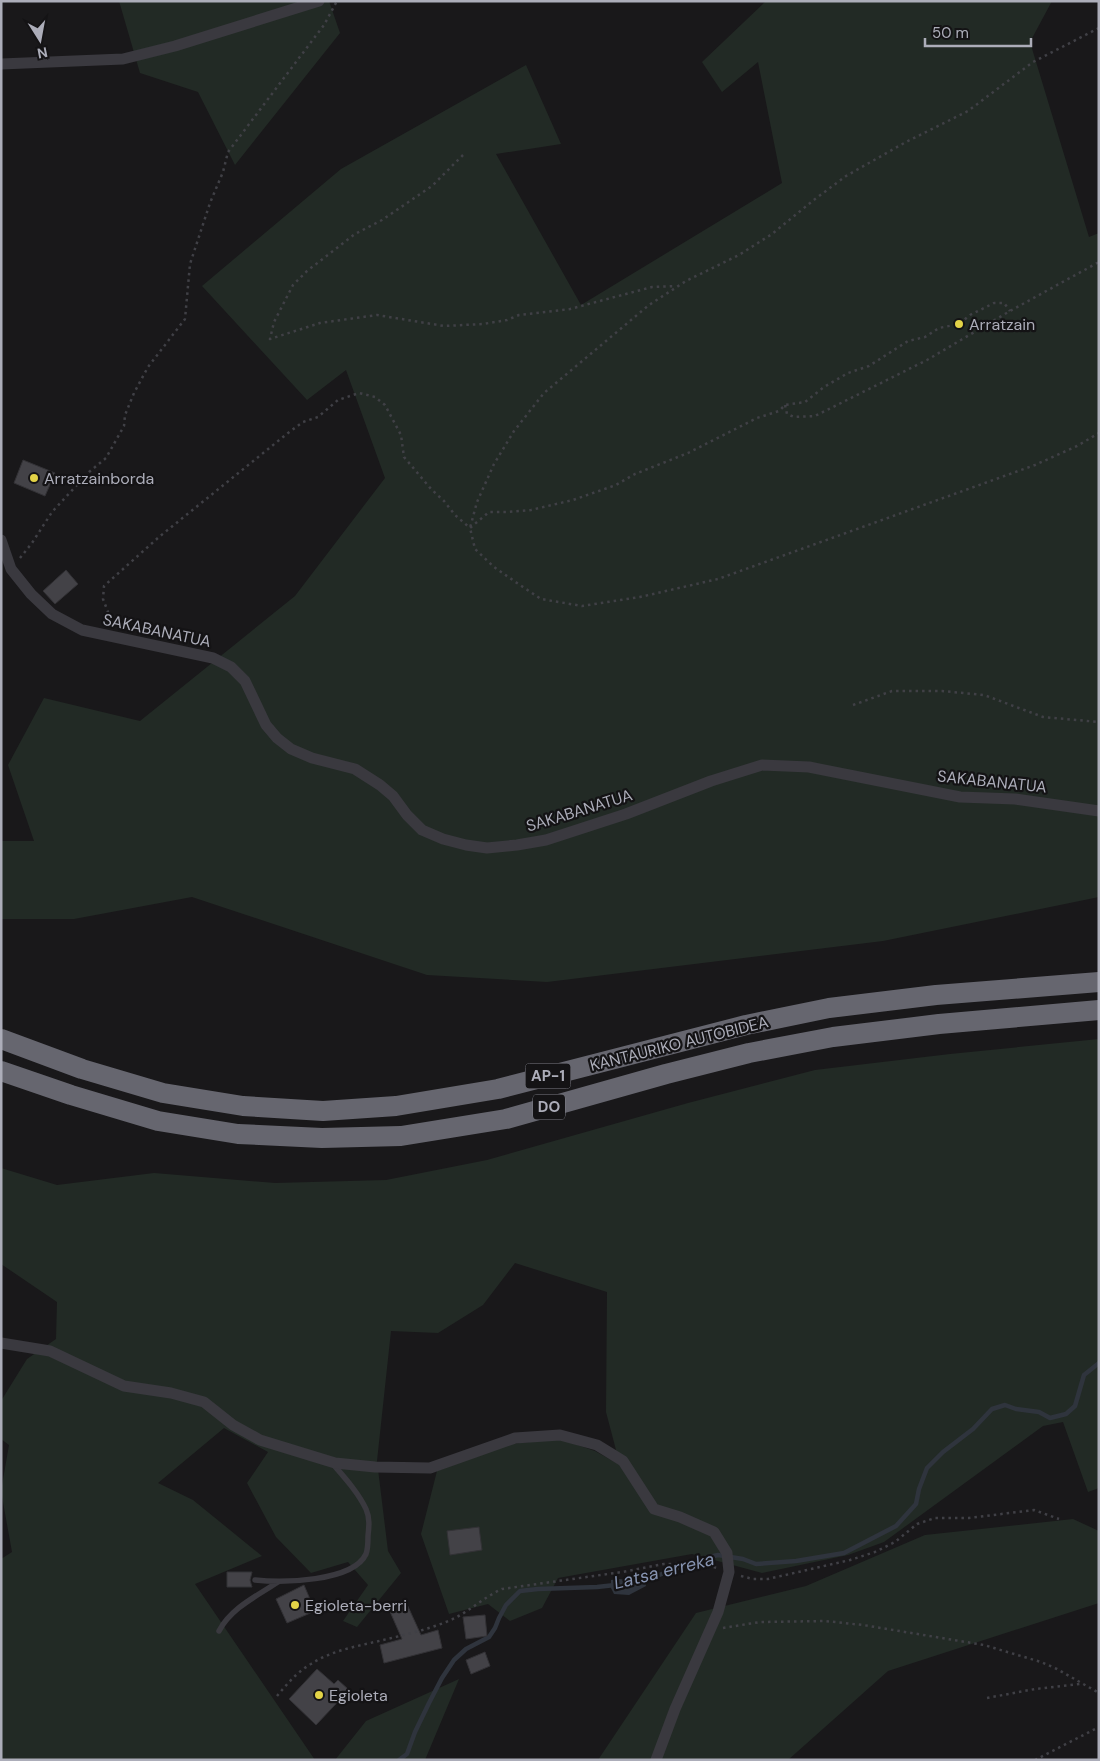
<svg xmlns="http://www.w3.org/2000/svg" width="1100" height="1761" font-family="'DM Sans',sans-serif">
  <rect width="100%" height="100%" fill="#19181a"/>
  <path fill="#222a25" d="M 119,1 L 329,1 L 340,33 L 235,165 L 198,92 L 140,73 Z
    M 766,1 L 1052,1 L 1030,42 L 1089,237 L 1099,233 L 1099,897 L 883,941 L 547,982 L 427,975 L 192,897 L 74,919 L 1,919 L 1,841 L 34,841 L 8,765 L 44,698 L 140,721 L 295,596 L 385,478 L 346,370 L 307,400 L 202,286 L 341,169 L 526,65 L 561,144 L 496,154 L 581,305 L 782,183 L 758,62 L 722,92 L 702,62 Z
    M 1099,1039 L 1099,1488 L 1088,1492 L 1063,1422 L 1043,1426 L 884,1542 L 848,1555 L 762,1573 L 692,1554 L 558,1578 L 542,1608 L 510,1621 L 488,1604 L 449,1614 L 421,1534 L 437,1471 L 510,1444 L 560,1439 L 595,1451 L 620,1465 L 606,1412 L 607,1292 L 515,1263 L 483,1305 L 438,1333 L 391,1331 L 377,1461 L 388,1551 L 401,1573 L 357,1627 L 343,1621 L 368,1585 L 348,1562 L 311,1573 L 276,1537 L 247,1483 L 268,1452 L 224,1428 L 158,1483 L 193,1500 L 262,1556 L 195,1584 L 315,1760 L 1,1760 L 1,1559 L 12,1552 L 1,1491 L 9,1445 L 1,1439 L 1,1401 L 27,1359 L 56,1339 L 57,1302 L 1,1264 L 1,1168 L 57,1185 L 154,1173 L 275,1183 L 386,1180 L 487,1160 L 688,1103 L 815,1070 L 950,1054 Z
    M 1073,1519 L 1099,1531 L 1099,1603 L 888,1671 L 788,1760 L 598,1760 L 696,1613 L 806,1586 L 925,1535 Z
    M 459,1679 L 425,1760 L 335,1760 L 366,1721 Z"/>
  <path fill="#2f343d" d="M 619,1579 L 645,1582 L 646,1586 L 629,1595 L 614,1594 L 611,1588 L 611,1580 Z"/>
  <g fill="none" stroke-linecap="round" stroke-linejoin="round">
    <path stroke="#2f343d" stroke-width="4.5" d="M 635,1582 L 651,1578 L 705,1558 L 718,1555 L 743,1559 L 756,1564 L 796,1561 L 844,1553 L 896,1526 L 916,1504 L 919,1489 L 927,1468 L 943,1452 L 973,1429 L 992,1409 L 1005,1405 L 1016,1409 L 1039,1412 L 1050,1418 L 1066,1414 L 1075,1406 L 1084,1375 L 1099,1363
      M 399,1760 L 407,1754 L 415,1732 L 429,1703 L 442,1678 L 454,1660 L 466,1649 L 489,1637 L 495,1628 L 499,1618 L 506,1605 L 520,1591 L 538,1589 L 597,1587 L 615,1585"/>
  </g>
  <path fill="#434247" stroke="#333236" d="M 23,460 L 55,473 L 45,496 L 14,483 Z
    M 66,570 L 78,584 L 55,604 L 43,591 Z
    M 479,1527 L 482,1550 L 450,1555 L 447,1531 Z
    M 227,1572 L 252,1572 L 250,1580 L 252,1587 L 227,1587 Z
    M 304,1585 L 315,1611 L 287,1623 L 276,1599 Z
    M 405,1600 L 421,1635 L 438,1630 L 442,1648 L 384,1663 L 380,1645 L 402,1639 L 388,1607 Z
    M 485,1615 L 487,1636 L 466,1639 L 463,1617 Z
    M 485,1652 L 490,1666 L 471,1674 L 466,1660 Z
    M 317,1669 L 334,1684 L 338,1680 L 349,1690 L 316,1725 L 289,1699 Z"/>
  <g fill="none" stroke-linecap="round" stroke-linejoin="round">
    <path stroke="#404046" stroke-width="2.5" stroke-dasharray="2.5 4" stroke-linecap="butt" d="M 1099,28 L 1033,62 L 968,111 L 906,142 L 846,176 L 815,199 L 772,234 L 739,255 L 686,281 L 649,305 L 544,393 L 514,431 L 494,464 L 477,502 L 470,528 L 475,549 L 494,567 L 517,583 L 541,599 L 582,606 L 640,597 L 718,579 L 1035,465 L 1077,446 L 1099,433
      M 463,155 L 432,186 L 382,220 L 355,234 L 307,271 L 293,285 L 274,322 L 270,339 L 320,323 L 377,315 L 444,326 L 483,324 L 507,320 L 519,315 L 570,309 L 652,287 L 676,286
      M 785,405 L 787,414 L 794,417 L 815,416 L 927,360 L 1010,311 L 1099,262
      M 20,558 L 32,543 L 52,512 L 89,472 L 106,458 L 124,426 L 125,415 L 134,393 L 148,367 L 185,319 L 190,264 L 210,203 L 223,172 L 228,152 L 324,25 L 337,1
      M 113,625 L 103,599 L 104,586 L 159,537 L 288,433 L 303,422 L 318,417 L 338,400 L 359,393 L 375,397 L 385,405 L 401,435 L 404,457 L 431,489 L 444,501 L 455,515 L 470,528 L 489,512 L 508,512 L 531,510 L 573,500 L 616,485 L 635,474 L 688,453 L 757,418 L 779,411 L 785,405 L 805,402 L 824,387 L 848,373 L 869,366 L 908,341 L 925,337 L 939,328 L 959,324 L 970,315 L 994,303 L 1004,303 L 1010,311
      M 853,705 L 892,691 L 942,691 L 984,695 L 1043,717 L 1099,722
      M 741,1576 L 753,1579 L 768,1579 L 850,1560 L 875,1552 L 895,1542 L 917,1524 L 935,1518 L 969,1518 L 1034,1510 L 1059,1519
      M 723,1628 L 760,1622 L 825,1621 L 863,1625 L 984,1645 L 1041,1662 L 1057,1669 L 1099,1693
      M 277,1696 C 287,1684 297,1672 311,1664 C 332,1650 359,1646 383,1640 C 404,1635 426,1630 446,1622 C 467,1614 482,1598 502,1589 L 622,1572 L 664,1564 L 702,1564 L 717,1568
      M 987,1698 L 1035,1689 L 1080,1684
      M 1035,1760 L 1099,1727"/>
    <path stroke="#3a393f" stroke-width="5.5" d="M 255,1580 C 281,1583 353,1582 366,1554 C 368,1549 368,1542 368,1536 C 369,1527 370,1518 366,1509 C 358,1492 344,1477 332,1463
      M 219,1631 C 231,1608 257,1596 278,1582"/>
    <path stroke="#3a393f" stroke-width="11" d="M 1,64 L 123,59 L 175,46 L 319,1
      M 1,540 L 11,569 L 31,594 L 52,614 L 82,630 L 213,658 L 231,667 L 245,681 L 266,725 L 277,738 L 291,749 L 312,758 L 355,769 L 380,785 L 393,796 L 407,815 L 422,830 L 443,839 L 466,845 L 487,848 L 517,845 L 546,840 L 626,814 L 711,781 L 762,765 L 809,767 L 960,797 L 1015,799 L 1099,811
      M 1,1343 L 50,1351 L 124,1386 L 171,1393 L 204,1402 L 233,1425 L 260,1440 L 335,1463 L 375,1467 L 430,1468 L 515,1438 L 560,1435 L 597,1445 L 623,1461 L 654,1509 L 680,1517 L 714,1532 L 727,1553 L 729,1572 L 718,1612 L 675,1709 L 656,1760"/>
    <path stroke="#66666f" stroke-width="20" d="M 1,1039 L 82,1069 L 163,1093 L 243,1106 L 323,1111 L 396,1106 L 498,1089 L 746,1025 L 829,1008 L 936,995 L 1099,982
      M 1,1071 L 71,1095 L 158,1121 L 238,1134 L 322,1138 L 401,1136 L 506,1119 L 666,1074 L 749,1053 L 833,1037 L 939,1024 L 1099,1010"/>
  </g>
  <g fill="#e3d347" stroke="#141315" stroke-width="2">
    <circle cx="959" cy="324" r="5"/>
    <circle cx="34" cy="478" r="5"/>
    <circle cx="295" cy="1605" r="5"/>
    <circle cx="319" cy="1695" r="5"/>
  </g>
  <g text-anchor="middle" stroke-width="4.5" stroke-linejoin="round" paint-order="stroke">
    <g fill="#141315" stroke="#7e7f88" stroke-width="1">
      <rect x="525.5" y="1063.5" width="45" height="25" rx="4"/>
      <rect x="533" y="1094.5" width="32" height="25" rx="4"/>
    </g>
    <g font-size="15" font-weight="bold" fill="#acadb9">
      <text x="548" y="1081">AP-1</text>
      <text x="549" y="1112">DO</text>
    </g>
    <g font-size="16" fill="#acadb9" stroke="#141315" text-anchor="start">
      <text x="969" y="330">Arratzain</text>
      <text x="44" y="484">Arratzainborda</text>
      <text x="305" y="1611">Egioleta-berri</text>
      <text x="329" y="1701">Egioleta</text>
    </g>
    <g font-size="16" fill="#acadb9" stroke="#141315">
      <text transform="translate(157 630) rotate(12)" y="6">SAKABANATUA</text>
      <text transform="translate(992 781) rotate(6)" y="6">SAKABANATUA</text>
      <text transform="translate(579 810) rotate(-17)" y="6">SAKABANATUA</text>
      <text transform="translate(679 1043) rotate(-14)" y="6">KANTAURIKO AUTOBIDEA</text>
    </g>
    <g font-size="18" font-style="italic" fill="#8693b0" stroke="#141315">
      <text transform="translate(664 1571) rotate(-14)" y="6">Latsa erreka</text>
    </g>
  </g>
  <rect width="1100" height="1761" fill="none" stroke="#acadb9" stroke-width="5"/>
  <g transform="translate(40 40) rotate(169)" stroke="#141315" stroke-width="4" paint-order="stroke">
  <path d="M0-4L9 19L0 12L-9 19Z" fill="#acadb9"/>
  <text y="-8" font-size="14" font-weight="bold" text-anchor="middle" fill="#acadb9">N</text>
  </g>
  <path d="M925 38v8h106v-8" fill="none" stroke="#acadb9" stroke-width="2.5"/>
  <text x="932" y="38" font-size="15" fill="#acadb9" stroke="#141315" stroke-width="4" paint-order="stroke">50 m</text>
</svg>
